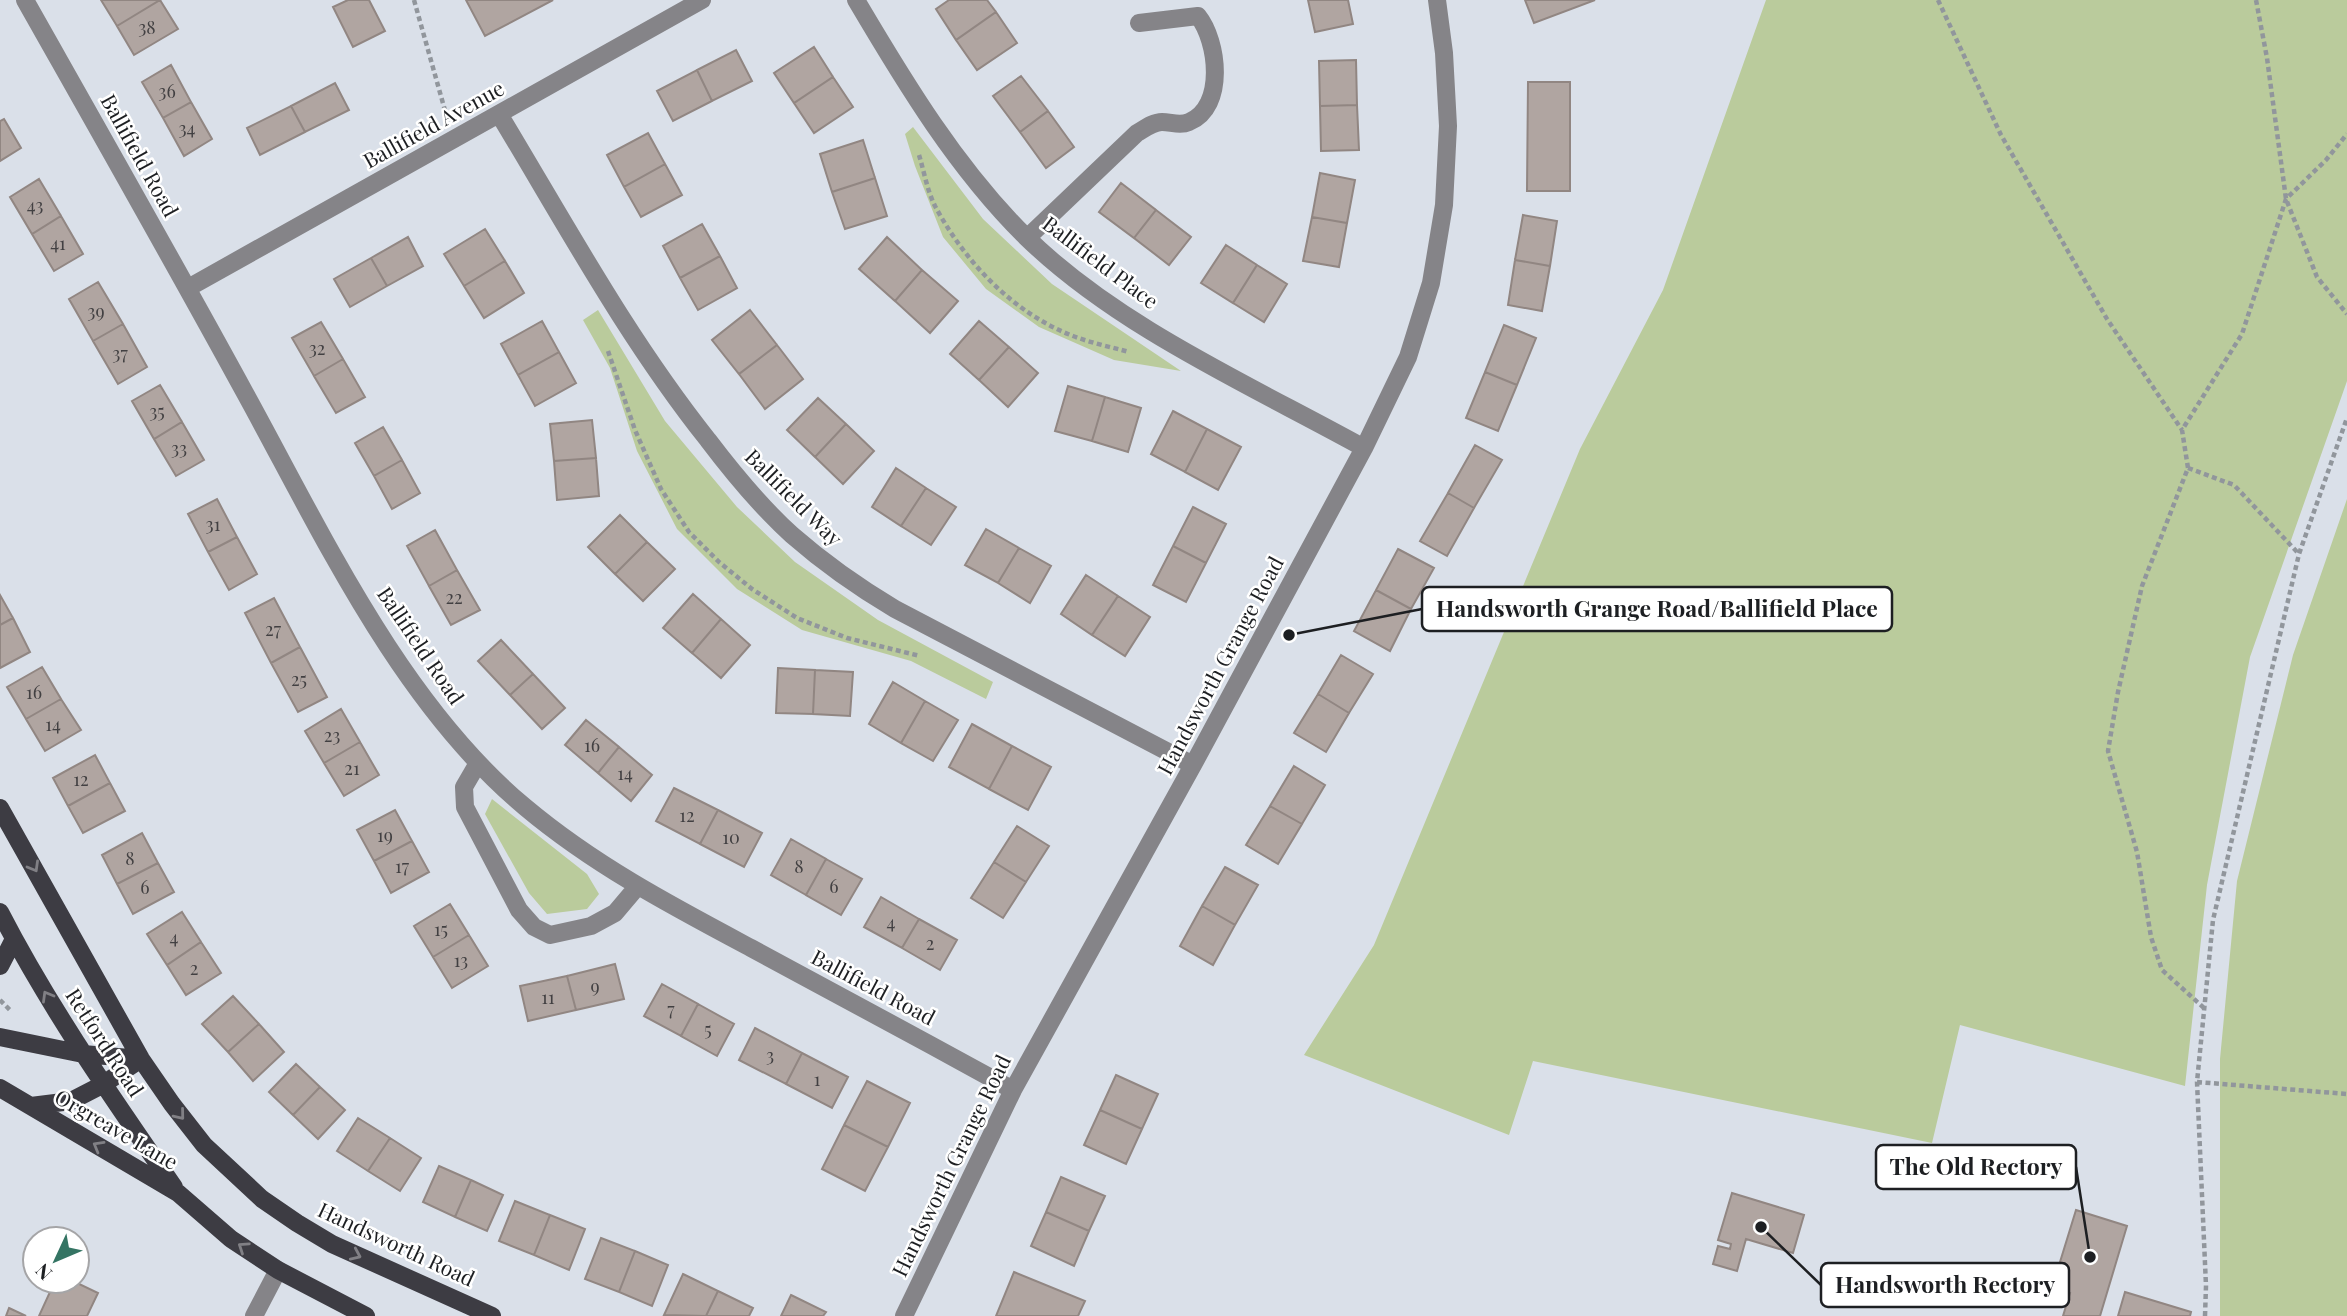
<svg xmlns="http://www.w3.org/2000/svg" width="2347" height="1316" font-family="'Playfair Display',serif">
  <rect width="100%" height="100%" fill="#dae0e9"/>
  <path fill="#bacb9c" d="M 1766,0 L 2347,0 L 2347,381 L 2250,657 L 2207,885 L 2185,1086 L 1960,1025 L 1932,1143 L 1533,1061 L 1509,1135 L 1304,1055 L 1374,945 L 1580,449 L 1663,290 Z
    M 913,127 L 983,219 L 1052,284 L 1181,371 L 1114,360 L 1039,327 L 986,289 L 943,237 L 915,166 L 905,134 Z
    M 598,310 L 665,421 L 737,507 L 795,562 L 878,620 L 993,682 L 986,699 L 911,661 L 802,630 L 737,589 L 677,529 L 637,451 L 610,368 L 583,320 Z
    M 2347,499 L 2347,1316 L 2220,1316 L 2220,1059 L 2237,881 L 2293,655 Z
    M 492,799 L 587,874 L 599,894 L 587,909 L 547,914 L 529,893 L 485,814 Z"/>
  <path fill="#b0a5a1" stroke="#918682" stroke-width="2" d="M 101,0 L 160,0 L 117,26 Z
    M 160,0 L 178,29 L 134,55 L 117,26 Z
    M 348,0 L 369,0 L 385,31 L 353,47 L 333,7 Z
    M 466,0 L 553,0 L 485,36 Z
    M 949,0 L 987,0 L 996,12 L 956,40 L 936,9 Z
    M 1308,0 L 1348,0 L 1353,24 L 1315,32 Z
    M 1525,0 L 1595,0 L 1534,23 Z
    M 996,12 L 1017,43 L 977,70 L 956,40 Z
    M 814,47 L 833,77 L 794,103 L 774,73 Z
    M 736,50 L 752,81 L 712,101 L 697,70 Z
    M 1356,60 L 1357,105 L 1320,106 L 1319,61 Z
    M 171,65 L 191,102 L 163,118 L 142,82 Z
    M 697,70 L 712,101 L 673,121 L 657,91 Z
    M 1021,76 L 1048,111 L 1020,132 L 993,96 Z
    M 833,77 L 853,107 L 814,133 L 794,103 Z
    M 1528,82 L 1570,82 L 1570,191 L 1527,191 Z
    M 335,83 L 349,110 L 305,132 L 291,106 Z
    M 191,102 L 212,139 L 184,156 L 163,118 Z
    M 1357,105 L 1359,150 L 1321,151 L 1320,106 Z
    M 291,106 L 305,132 L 260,155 L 247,128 Z
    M 1048,111 L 1074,147 L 1046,168 L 1020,132 Z
    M 4,119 L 21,148 L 0,161 L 0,121 Z
    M 648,133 L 665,164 L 624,187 L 607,155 Z
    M 863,140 L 875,178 L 832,192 L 820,154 Z
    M 665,164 L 682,195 L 641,217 L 624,187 Z
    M 1320,173 L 1355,180 L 1347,223 L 1312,217 Z
    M 875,178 L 887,216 L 845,229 L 832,192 Z
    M 39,179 L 61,216 L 32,234 L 10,197 Z
    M 1121,183 L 1156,210 L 1134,238 L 1099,212 Z
    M 1156,210 L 1191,237 L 1169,265 L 1134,238 Z
    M 1523,215 L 1557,221 L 1550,266 L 1515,260 Z
    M 61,216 L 83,254 L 54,271 L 32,234 Z
    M 1312,217 L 1347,223 L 1339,267 L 1303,261 Z
    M 702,224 L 720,256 L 680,278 L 663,246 Z
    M 485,229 L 505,261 L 464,286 L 444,254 Z
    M 408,237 L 423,266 L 387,286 L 371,258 Z
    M 887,237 L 922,270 L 895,301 L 859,269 Z
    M 1226,245 L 1257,265 L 1233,303 L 1201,283 Z
    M 720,256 L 737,288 L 698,310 L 680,278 Z
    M 371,258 L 387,286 L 350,307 L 334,279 Z
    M 1515,260 L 1550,266 L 1542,311 L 1508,305 Z
    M 505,261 L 524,293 L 484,318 L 464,286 Z
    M 1257,265 L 1287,284 L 1264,322 L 1233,303 Z
    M 922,270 L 958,301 L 930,333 L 895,301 Z
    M 98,282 L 123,324 L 93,341 L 69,299 Z
    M 750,310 L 777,345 L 739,374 L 712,340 Z
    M 542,321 L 559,352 L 518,375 L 501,344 Z
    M 979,321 L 1009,347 L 979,380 L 950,354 Z
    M 321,322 L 343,359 L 314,376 L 292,338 Z
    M 123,324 L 147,367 L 118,384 L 93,341 Z
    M 1504,325 L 1536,338 L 1517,385 L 1485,372 Z
    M 777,345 L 803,379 L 765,409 L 739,374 Z
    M 1009,347 L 1038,373 L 1008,407 L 979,380 Z
    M 559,352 L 576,383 L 535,406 L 518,375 Z
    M 343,359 L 365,397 L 336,413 L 314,376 Z
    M 1485,372 L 1517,385 L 1498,431 L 1466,418 Z
    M 160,385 L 182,422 L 154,439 L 132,401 Z
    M 1068,386 L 1105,397 L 1092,441 L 1055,431 Z
    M 1105,397 L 1141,408 L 1128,452 L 1092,441 Z
    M 818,398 L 846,424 L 815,457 L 787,430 Z
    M 1173,411 L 1207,429 L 1185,472 L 1151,454 Z
    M 592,420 L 596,458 L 554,461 L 550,424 Z
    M 182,422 L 204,460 L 176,476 L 154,439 Z
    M 846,424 L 874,451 L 843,484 L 815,457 Z
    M 383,427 L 402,460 L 374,476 L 355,443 Z
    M 1207,429 L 1241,447 L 1218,490 L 1185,472 Z
    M 1475,445 L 1502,460 L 1474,508 L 1448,493 Z
    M 596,458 L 599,496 L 557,500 L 554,461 Z
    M 402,460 L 420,493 L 392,509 L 374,476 Z
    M 896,468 L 926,488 L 901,526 L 872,507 Z
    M 926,488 L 956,507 L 931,545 L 901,526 Z
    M 1448,493 L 1474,508 L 1447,556 L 1420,541 Z
    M 217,499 L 237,537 L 208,552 L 188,514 Z
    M 1193,507 L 1226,524 L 1206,563 L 1173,546 Z
    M 620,515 L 647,542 L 615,574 L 588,547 Z
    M 986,529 L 1019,548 L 998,583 L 965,565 Z
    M 435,530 L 457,570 L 429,586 L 407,546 Z
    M 237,537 L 257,574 L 229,590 L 208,552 Z
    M 647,542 L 675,569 L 643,601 L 615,574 Z
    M 1173,546 L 1206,563 L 1186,602 L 1153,585 Z
    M 1019,548 L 1051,566 L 1030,603 L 998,583 Z
    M 1398,549 L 1434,568 L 1411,609 L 1376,590 Z
    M 457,570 L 480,610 L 451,625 L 429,586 Z
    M 1086,575 L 1118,596 L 1092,635 L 1061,614 Z
    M 1376,590 L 1411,609 L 1390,651 L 1354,631 Z
    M 693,594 L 721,619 L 692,653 L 663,628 Z
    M 0,595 L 13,618 L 0,625 Z
    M 1118,596 L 1150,617 L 1125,656 L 1092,635 Z
    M 274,598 L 300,647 L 271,663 L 245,613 Z
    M 13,618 L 30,652 L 0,668 L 0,625 Z
    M 721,619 L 750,645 L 721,678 L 692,653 Z
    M 501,640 L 533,674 L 510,695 L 478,661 Z
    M 300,647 L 327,697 L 298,712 L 271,663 Z
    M 1341,655 L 1373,674 L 1349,713 L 1318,694 Z
    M 42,667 L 61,699 L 26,719 L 7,687 Z
    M 778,668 L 815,670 L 813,714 L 776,713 Z
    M 815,670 L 853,672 L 850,716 L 813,714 Z
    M 533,674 L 565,708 L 542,729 L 510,695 Z
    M 893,682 L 925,701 L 901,743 L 869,724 Z
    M 1318,694 L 1349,713 L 1326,752 L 1294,733 Z
    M 61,699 L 81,730 L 45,751 L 26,719 Z
    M 925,701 L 958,720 L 933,761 L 901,743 Z
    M 341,709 L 360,742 L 324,763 L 305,731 Z
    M 586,720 L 619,747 L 598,773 L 565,745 Z
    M 972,724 L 1012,746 L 989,789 L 949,767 Z
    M 360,742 L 379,775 L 344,796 L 324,763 Z
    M 1012,746 L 1051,767 L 1028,810 L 989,789 Z
    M 619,747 L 652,775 L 631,801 L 598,773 Z
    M 95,755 L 110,783 L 68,806 L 53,778 Z
    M 1294,766 L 1325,785 L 1302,824 L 1270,806 Z
    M 110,783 L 125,811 L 83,833 L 68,806 Z
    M 674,788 L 718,810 L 700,844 L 656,821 Z
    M 1270,806 L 1302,824 L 1278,864 L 1246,845 Z
    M 395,810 L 412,841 L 374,861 L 357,830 Z
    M 718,810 L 762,833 L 744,867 L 700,844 Z
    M 1017,826 L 1049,846 L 1026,882 L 994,862 Z
    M 142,833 L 158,863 L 117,884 L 102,855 Z
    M 791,839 L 826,859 L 806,895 L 771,875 Z
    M 412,841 L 429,872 L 391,893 L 374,861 Z
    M 826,859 L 862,879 L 841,915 L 806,895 Z
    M 994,862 L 1026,882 L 1003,918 L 971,898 Z
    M 158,863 L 174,892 L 133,914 L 117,884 Z
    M 1225,867 L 1258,885 L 1235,925 L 1202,906 Z
    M 881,897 L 919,919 L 902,948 L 864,927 Z
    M 450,904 L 469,935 L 433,957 L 414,926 Z
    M 1202,906 L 1235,925 L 1213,965 L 1180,946 Z
    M 182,912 L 201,942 L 167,965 L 147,934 Z
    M 919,919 L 957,940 L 940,970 L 902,948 Z
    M 469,935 L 488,966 L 452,988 L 433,957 Z
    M 201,942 L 221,973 L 186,995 L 167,965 Z
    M 615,964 L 624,999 L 576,1010 L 567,976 Z
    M 567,976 L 576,1010 L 528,1021 L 520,986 Z
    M 662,984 L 698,1004 L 681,1036 L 644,1016 Z
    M 233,996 L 259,1024 L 228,1052 L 202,1024 Z
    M 698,1004 L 734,1024 L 717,1056 L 681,1036 Z
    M 259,1024 L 284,1052 L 253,1081 L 228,1052 Z
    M 755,1028 L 802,1053 L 786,1084 L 739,1060 Z
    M 802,1053 L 848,1077 L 832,1108 L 786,1084 Z
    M 296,1064 L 320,1087 L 293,1115 L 269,1092 Z
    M 1116,1075 L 1158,1094 L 1142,1129 L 1100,1110 Z
    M 867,1081 L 910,1103 L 888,1147 L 844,1125 Z
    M 320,1087 L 345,1110 L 318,1139 L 293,1115 Z
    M 1100,1110 L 1142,1129 L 1126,1164 L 1084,1145 Z
    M 358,1118 L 390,1138 L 368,1171 L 337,1151 Z
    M 844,1125 L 888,1147 L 865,1191 L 822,1169 Z
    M 390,1138 L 421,1158 L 400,1191 L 368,1171 Z
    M 439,1166 L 471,1180 L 455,1217 L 423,1202 Z
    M 1061,1177 L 1105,1196 L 1089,1231 L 1046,1212 Z
    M 471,1180 L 503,1195 L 487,1231 L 455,1217 Z
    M 1732,1193 L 1804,1215 L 1793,1253 L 1746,1239 L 1737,1271 L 1713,1264 L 1718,1246 L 1730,1249 L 1731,1244 L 1718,1240 Z
    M 515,1201 L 550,1215 L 534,1255 L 499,1241 Z
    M 2076,1210 L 2127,1226 L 2100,1316 L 2063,1316 L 2070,1293 L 2052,1288 Z
    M 1046,1212 L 1089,1231 L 1074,1266 L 1031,1246 Z
    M 550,1215 L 585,1229 L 569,1270 L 534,1255 Z
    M 601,1238 L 635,1251 L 619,1292 L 585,1279 Z
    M 635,1251 L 668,1265 L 652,1306 L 619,1292 Z
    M 1014,1272 L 1085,1301 L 1078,1316 L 996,1316 Z
    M 683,1274 L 718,1291 L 706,1316 L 664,1315 Z
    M 55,1281 L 73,1281 L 98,1293 L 87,1316 L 39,1316 Z
    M 718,1291 L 753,1308 L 749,1316 L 706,1316 Z
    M 2125,1292 L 2191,1312 L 2190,1316 L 2118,1316 Z
    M 791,1295 L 826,1312 L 823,1316 L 781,1316 Z
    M 9,1308 L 26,1316 L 6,1316 Z"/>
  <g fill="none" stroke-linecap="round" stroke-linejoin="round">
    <path stroke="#91969c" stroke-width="4.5" stroke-dasharray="5 3.5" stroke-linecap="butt" d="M 414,0 L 446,114
      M 1938,0 L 2001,135 L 2107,319 L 2182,430
      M 2256,0 L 2267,58 L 2286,199 L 2317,277 L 2347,314
      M 919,155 C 924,171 927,190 935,206 C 965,262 1013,313 1073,336 C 1091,343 1111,347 1129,352
      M 608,351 L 635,430 L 661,489 L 689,532 L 719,562 L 752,589 L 797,618 L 847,638 L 920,656
      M 2188,468 L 2234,485 L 2299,554
      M 0,1000 L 10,1010
      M 2204,1008 L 2162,970 L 2151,937 L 2137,852 L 2108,751 L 2118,692 L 2142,586 L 2188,468 L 2182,430 L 2242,334 L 2286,199 L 2326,160 L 2347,134
      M 2197,1082 L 2347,1094
      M 2205,1316 L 2206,1286 L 2197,1082 L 2213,920 L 2299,554 L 2347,418"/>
    <path stroke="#858488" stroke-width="18" d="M 25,0 C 99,131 173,261 245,393 C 322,533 400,703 525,807 C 594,865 672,906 751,948 C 838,995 926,1042 1013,1090
      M 856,0 C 905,83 957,169 1026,237 C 1118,327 1252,386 1364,448
      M 499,114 C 566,225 627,338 708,440 C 733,473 761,507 792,535 C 824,563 858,587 895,609 L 1193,765
      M 1027,238 L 1137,133 C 1144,129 1153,122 1162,122 C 1171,122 1180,126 1189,122 C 1226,107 1218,41 1198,16 L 1139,23
      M 188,288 L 702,0
      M 478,763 L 464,787 L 465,807 L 519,910 L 534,927 L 550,935 L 591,926 L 615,913 L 637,887
      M 254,1316 L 278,1270
      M 904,1316 L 1013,1090 L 1193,765 L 1364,448 L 1408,357 L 1431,283 L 1444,205 L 1448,126 L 1444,53 L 1437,0"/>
    <path stroke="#3d3c43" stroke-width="18" d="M 0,808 L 141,1059 L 172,1104 L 204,1145 L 262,1199 L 297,1223 L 332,1244 L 492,1316
      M 0,912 C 50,1009 112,1097 174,1187
      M 0,966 L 14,939
      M 0,1037 L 83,1054 L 141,1059
      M 0,1088 L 178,1193 L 231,1239 L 278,1270 L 366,1316
      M 31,1106 L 71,1101 L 102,1085 L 141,1059"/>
  </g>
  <defs><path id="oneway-chevron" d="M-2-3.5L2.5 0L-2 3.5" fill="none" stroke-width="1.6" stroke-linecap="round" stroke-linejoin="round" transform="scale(1.75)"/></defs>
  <g stroke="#818085">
    <use href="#oneway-chevron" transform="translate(34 867) rotate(60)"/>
    <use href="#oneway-chevron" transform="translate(47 996) rotate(-120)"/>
    <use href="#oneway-chevron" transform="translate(180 1115) rotate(51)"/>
    <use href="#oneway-chevron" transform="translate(98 1146) rotate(-150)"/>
    <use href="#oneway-chevron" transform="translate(243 1247) rotate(-146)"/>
    <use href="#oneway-chevron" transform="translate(356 1255) rotate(24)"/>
  </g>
  <g text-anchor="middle" stroke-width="5" stroke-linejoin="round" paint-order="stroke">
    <g font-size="18" fill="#424042">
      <text x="147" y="34">38</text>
      <text x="167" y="98">36</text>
      <text x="187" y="135">34</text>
      <text x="35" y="212">43</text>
      <text x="58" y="250">41</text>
      <text x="96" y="318">39</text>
      <text x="317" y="355">32</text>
      <text x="120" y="360">37</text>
      <text x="157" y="418">35</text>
      <text x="179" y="455">33</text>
      <text x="213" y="531">31</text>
      <text x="454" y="604">22</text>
      <text x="273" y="636">27</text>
      <text x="299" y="686">25</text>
      <text x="34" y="699">16</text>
      <text x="53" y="731">14</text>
      <text x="332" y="742">23</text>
      <text x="592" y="752">16</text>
      <text x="352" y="775">21</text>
      <text x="625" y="780">14</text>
      <text x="81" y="786">12</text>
      <text x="687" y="822">12</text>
      <text x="385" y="842">19</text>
      <text x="731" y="844">10</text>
      <text x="130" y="865">8</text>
      <text x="402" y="873">17</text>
      <text x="799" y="873">8</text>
      <text x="834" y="893">6</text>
      <text x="145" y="894">6</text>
      <text x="891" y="929">4</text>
      <text x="441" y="936">15</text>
      <text x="174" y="944">4</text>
      <text x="930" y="950">2</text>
      <text x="461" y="967">13</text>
      <text x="194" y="975">2</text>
      <text x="595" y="993">9</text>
      <text x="548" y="1004">11</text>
      <text x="671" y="1016">7</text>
      <text x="708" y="1036">5</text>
      <text x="770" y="1062">3</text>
      <text x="817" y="1086">1</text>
    </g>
    <g font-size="21" fill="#1d1f22" stroke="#fff">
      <text transform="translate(434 125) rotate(-29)" y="7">Ballifield Avenue</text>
      <text transform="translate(139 156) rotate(61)" y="7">Ballifield Road</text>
      <text transform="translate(1100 263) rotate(37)" y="7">Ballifield Place</text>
      <text transform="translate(793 498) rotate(45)" y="7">Ballifield Way</text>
      <text transform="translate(420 646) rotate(56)" y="7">Ballifield Road</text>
      <text transform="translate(1221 666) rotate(-62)" y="7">Handsworth Grange Road</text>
      <text transform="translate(873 988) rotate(28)" y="7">Ballifield Road</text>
      <text transform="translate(104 1043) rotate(57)" y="7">Retford Road</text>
      <text transform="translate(116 1130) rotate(30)" y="7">Orgreave Lane</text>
      <text transform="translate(952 1166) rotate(-64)" y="7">Handsworth Grange Road</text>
      <text transform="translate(396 1245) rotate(25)" y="7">Handsworth Road</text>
    </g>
  </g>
  <path fill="none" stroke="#1d1f22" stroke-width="2.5" d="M1289 635L1422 609M2090 1257L2076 1167M1761 1227L1821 1285"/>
  <g fill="#1d1f22" stroke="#fff" stroke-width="2.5">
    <circle cx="1289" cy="635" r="7"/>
    <circle cx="2090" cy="1257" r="7"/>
    <circle cx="1761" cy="1227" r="7"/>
  </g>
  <g fill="#fff" stroke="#1d1f22" stroke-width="2.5">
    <rect x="1422" y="587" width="470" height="44" rx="7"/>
    <rect x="1876" y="1145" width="200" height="44" rx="7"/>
    <rect x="1821" y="1263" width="248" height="44" rx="7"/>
  </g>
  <g font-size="23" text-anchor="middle" font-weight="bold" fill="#1d1f22">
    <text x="1657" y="617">Handsworth Grange Road/Ballifield Place</text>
    <text x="1976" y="1175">The Old Rectory</text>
    <text x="1945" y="1293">Handsworth Rectory</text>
  </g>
  <g transform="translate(56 1260) rotate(226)"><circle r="33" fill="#ffffff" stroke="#a5a5a7" stroke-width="2"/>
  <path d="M0-5L12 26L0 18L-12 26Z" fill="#347463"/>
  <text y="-10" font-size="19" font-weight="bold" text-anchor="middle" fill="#1d1f22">N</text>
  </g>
</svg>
